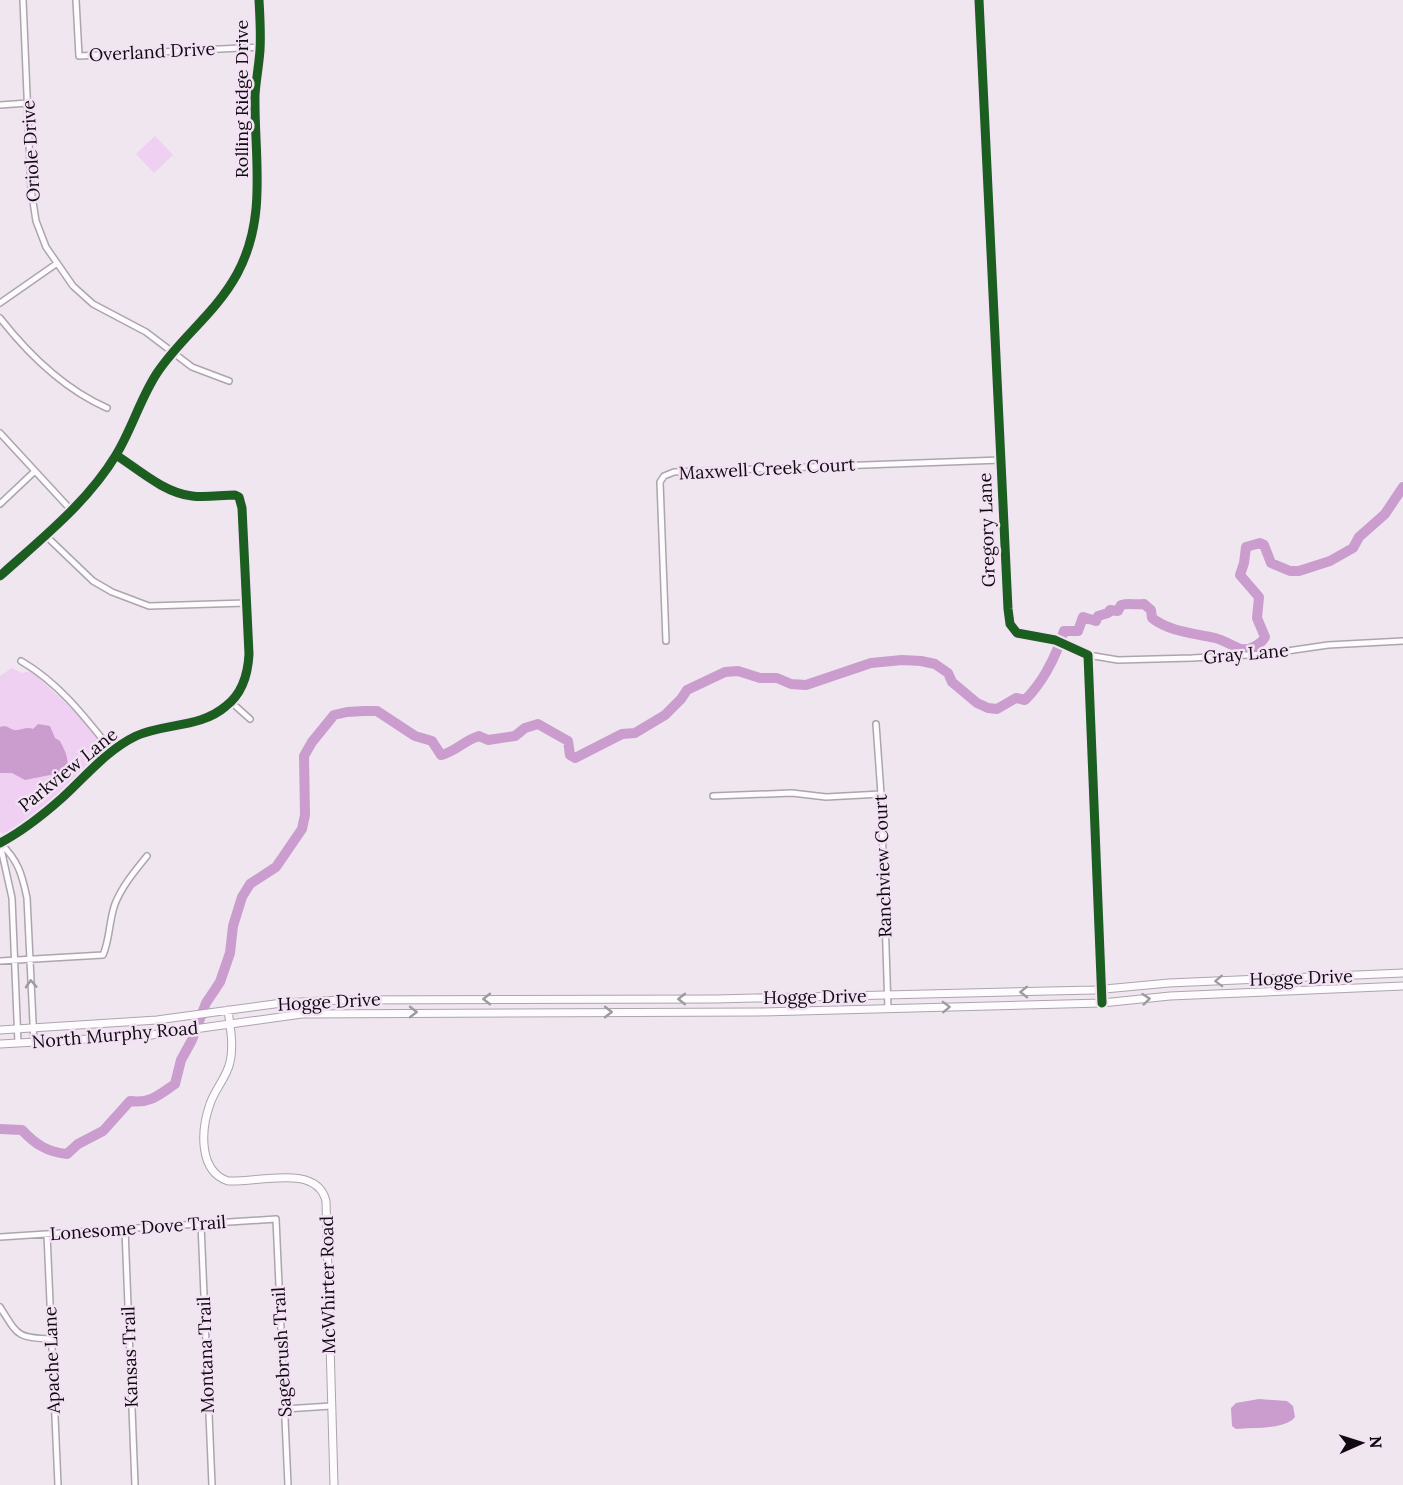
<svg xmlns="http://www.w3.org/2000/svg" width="1403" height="1485" font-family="Lora,serif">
  <rect width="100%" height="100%" fill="#f0e6f0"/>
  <path fill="#efcff2" d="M 155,136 L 173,155 L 154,173 L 136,154 Z
    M 12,668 L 22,673 L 31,671 L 82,718 L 106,750 L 58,797 L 4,836 L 0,831 L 0,676 Z"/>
  <path fill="#ca9dce" d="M 38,724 L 50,726 L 55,738 L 60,741 C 65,751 71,761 65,772 L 25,780 L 12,773 L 0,773 L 0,727 C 8,725 7,728 14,730 C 21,731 26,726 33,729 Z
    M 1259,1399 L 1287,1401 L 1293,1406 L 1295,1417 C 1285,1430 1253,1427 1236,1429 L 1232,1426 L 1231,1408 L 1236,1403 Z"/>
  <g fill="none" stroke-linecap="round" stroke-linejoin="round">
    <path stroke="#ca9dce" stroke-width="10" d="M 0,1129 L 22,1130 C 35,1144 47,1152 67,1154 L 78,1144 L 103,1131 L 130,1101 C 150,1104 159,1095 175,1084 L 181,1060 L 192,1040 L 206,1003 L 220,982 L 230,953 L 233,926 L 242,897 L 250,884 L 276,867 L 302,829 L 305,815 L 304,756 L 312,742 L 334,715 L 347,712 L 364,711 L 377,711 L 415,736 L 432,741 L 441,755 C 455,752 465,740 479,736 L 488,740 L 515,736 L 525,728 L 538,724 L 568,741 L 570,755 L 575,758 L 622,734 L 635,733 L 665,715 L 681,699 L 687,690 L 725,672 L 738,671 L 760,678 L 777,678 L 791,684 L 806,685 L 871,663 L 902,660 L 921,661 L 935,664 L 948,673 L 952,682 L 977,703 L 988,708 L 997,709 L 1016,698 L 1025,700 C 1044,681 1056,656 1064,631 L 1078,631 L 1083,617 L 1096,621 L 1098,616 L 1108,613 L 1110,610 L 1118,611 L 1121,605 C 1129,603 1135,605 1144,604 L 1151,610 L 1152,618 C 1170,632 1194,633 1215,638 C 1224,640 1234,647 1241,649 C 1250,651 1262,643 1265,637 L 1257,618 L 1259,597 L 1240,575 L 1244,563 L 1246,547 L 1260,543 L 1264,545 L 1271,563 L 1290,571 L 1299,571 L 1330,561 L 1353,548 L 1359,537 L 1385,514 L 1403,487"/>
    <defs>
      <path id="street" d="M 23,0 L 31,189 L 36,221 L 46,247 L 73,286 L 93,304 L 146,332 L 192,367 L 229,381
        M 76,0 L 79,56 L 260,47
        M 979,0 L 1008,609 L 1010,624 L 1017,633 L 1055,640 L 1088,655 L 1102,1003
        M 0,105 L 28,103
        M 0,303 L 56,264
        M 0,318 C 29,355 64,389 107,408
        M 0,433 L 71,510
        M 0,504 L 35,471
        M 45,535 L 93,581 L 112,592 L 149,606 L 246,603
        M 0,576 C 41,539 87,503 116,455 C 132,429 140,399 157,373 C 181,337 215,314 237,274 C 268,217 254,157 255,95 C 256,80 259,65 260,50 C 261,34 260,17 259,0
        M 666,641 L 660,482 L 664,476 L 674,472 L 1001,460
        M 1088,655 L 1118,660 L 1192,658 L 1267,654 L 1328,645 L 1403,641
        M 21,661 C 59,683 85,717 112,751
        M 231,702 L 250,719
        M 876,724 L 881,794 L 888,1009
        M 713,796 L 792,793 L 826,797 L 881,794
        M 0,843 C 18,860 22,874 27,898 L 34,1043
        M 0,844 C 21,829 43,814 63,797 C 84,778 103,755 128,741 C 159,723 199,730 226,706 C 243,692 248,674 249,654 L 242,508 L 239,497 L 235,495 C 221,495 206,498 192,496 C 164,493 138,469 116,455
        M 0,844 L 12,898 L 18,1043
        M 0,961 L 103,955 C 110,939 109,920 115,904 C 122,886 135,871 147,856
        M 201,1224 L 212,1485
        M 125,1229 L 135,1485
        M 47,1234 L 58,1485
        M 0,1237 L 276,1219 L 288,1485
        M 0,1307 C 18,1335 16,1338 51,1339
        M 285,1409 L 331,1406"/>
      <path id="secondary" d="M 228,1010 C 230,1026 234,1046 230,1062 C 227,1077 215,1089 210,1104 C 201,1129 198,1171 228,1181 C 257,1183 317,1163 326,1201 L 334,1485
        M 0,1030 L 157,1020 L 282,1003 L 341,1000 L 716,999 L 1094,990 L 1169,983 L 1403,973
        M 0,1044 L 144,1036 L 302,1014 L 758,1012 L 1102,1003 L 1170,996 L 1403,986"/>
    </defs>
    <use href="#street" stroke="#aca5ad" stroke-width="8"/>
    <use href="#secondary" stroke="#aca5ad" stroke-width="9"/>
    <use href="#street" stroke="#fdfbfd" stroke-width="5"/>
    <use href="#secondary" stroke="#fdfbfd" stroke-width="7"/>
    <defs>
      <path id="cycleway" d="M 979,0 L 1008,609 L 1010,624 L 1017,633 L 1055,640 L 1088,655 L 1102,1003
        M 0,576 C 41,539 87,503 116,455 C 132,429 140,399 157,373 C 181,337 215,314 237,274 C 268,217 254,157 255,95 C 256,80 259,65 260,50 C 261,34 260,17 259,0
        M 0,843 C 21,832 44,814 62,798 C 86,776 107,750 136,736 C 165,723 201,728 226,706 C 243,693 248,674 249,654 L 242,508 L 239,497 L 235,495 C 221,495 206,498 192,496 C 164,493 138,469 116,455"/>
    </defs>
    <use href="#cycleway" stroke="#f3e2f4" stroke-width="13"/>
    <use href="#cycleway" stroke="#1b5e20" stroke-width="9"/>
  </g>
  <defs><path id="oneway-chevron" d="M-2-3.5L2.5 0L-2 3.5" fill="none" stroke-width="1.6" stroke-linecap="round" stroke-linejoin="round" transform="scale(1.5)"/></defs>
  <g stroke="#9e9b9e">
    <use href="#oneway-chevron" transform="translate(1219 981) rotate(178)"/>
    <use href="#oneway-chevron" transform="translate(31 984) rotate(-93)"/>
    <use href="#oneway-chevron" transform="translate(1024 992) rotate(179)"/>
    <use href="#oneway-chevron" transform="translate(487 999) rotate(180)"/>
    <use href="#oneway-chevron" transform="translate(682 999) rotate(-180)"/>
    <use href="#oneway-chevron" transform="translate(1146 999) rotate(-6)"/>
    <use href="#oneway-chevron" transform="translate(946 1007) rotate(-2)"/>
    <use href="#oneway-chevron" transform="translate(413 1012)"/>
    <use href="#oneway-chevron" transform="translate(608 1012)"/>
  </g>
  <g text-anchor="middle" stroke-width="5" stroke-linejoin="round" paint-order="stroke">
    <g font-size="18" fill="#0f0a10" stroke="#f3e2f4">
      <text transform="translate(152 52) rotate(-3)" y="6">Overland Drive</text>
      <text transform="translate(242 99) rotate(-90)" y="6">Rolling Ridge Drive</text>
      <text transform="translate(31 151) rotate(-93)" y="6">Oriole Drive</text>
      <text transform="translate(767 469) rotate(-3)" y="6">Maxwell Creek Court</text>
      <text transform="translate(987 530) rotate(-92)" y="6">Gregory Lane</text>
      <text transform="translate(1246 654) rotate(-5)" y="6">Gray Lane</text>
      <text transform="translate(68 770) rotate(-39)" y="6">Parkview Lane</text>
      <text transform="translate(883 866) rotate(-92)" y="6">Ranchview Court</text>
      <text transform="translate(1301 978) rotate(-2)" y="6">Hogge Drive</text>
      <text transform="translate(815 997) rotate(-1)" y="6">Hogge Drive</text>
      <text transform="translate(329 1002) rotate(-3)" y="6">Hogge Drive</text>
      <text transform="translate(115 1035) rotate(-5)" y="6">North Murphy Road</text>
      <text transform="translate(138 1228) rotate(-4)" y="6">Lonesome Dove Trail</text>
      <text transform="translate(328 1285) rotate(-91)" y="6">McWhirter Road</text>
      <text transform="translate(282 1352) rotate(-93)" y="6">Sagebrush Trail</text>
      <text transform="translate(206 1355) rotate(-92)" y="6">Montana Trail</text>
      <text transform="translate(130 1357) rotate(-92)" y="6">Kansas Trail</text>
      <text transform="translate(52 1360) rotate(-92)" y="6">Apache Lane</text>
    </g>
  </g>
  <g transform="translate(1361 1443) rotate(87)" stroke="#f3e2f4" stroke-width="4.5" paint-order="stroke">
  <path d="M0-4.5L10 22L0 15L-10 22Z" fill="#0f0a10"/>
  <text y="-9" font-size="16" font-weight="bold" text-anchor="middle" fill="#0f0a10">N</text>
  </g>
</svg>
